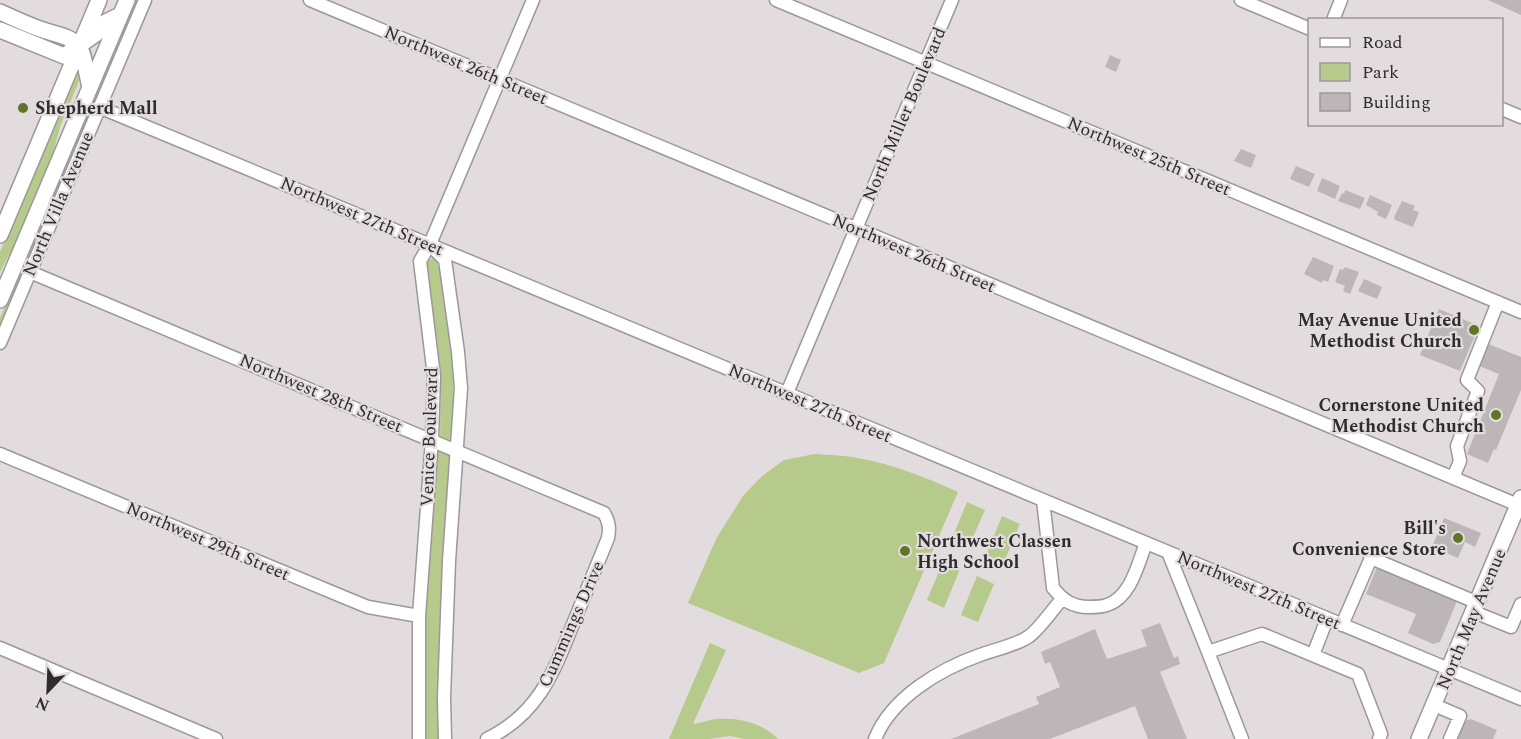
<svg xmlns="http://www.w3.org/2000/svg" width="1521" height="739" font-family="Spectral,serif">
  <rect width="100%" height="100%" fill="#e3dcdf"/>
  <path fill="#b5ca8b" d="M 135,0 L 139,0 L 0,329 L 0,318 Z
    M 76,72 L 80,73 L 78,84 L 61,124 L 48,171 L 23,229 L 0,272 L 0,252 Z
    M 435,256 L 440,272 L 454,366 L 452,444 L 440,439 L 441,375 L 427,262 Z
    M 438,448 L 448,453 L 451,461 L 439,739 L 426,739 L 425,618 Z
    M 815,454 C 828,455 843,455 857,458 C 893,464 925,477 958,492 L 884,663 L 859,673 L 688,603 L 716,539 L 743,496 L 761,477 L 784,460 Z
    M 967,502 L 985,510 L 968,548 L 951,541 Z
    M 1002,516 L 1020,524 L 1004,562 L 986,555 Z
    M 943,562 L 960,569 L 944,608 L 927,600 Z
    M 977,576 L 994,584 L 978,622 L 961,615 Z
    M 710,643 L 726,650 L 693,724 C 701,723 709,720 716,719 C 738,717 763,723 778,739 L 745,739 L 730,736 L 709,739 L 669,739 Z"/>
  <path fill="#bcb6b9" d="M 1488,0 L 1521,0 L 1521,15 Z
    M 1110,55 L 1121,60 L 1116,72 L 1105,67 Z
    M 1241,149 L 1256,155 L 1251,168 L 1234,161 Z
    M 1296,166 L 1315,174 L 1309,187 L 1290,179 Z
    M 1322,178 L 1340,186 L 1335,199 L 1317,191 Z
    M 1345,190 L 1365,198 L 1360,209 L 1338,201 L 1342,193 L 1344,194 Z
    M 1370,195 L 1392,205 L 1386,219 L 1377,215 L 1378,212 L 1366,205 Z
    M 1402,201 L 1415,206 L 1413,210 L 1419,212 L 1413,227 L 1395,220 L 1394,217 Z
    M 1313,257 L 1334,266 L 1328,282 L 1323,280 L 1322,283 L 1304,274 Z
    M 1345,267 L 1359,272 L 1350,294 L 1343,291 L 1345,286 L 1335,282 L 1340,269 L 1343,270 Z
    M 1364,279 L 1382,287 L 1377,299 L 1358,291 Z
    M 1439,309 L 1479,326 L 1460,371 L 1420,355 Z
    M 1486,343 L 1521,357 L 1521,390 L 1496,450 L 1494,449 L 1488,463 L 1467,454 L 1499,374 L 1477,365 Z
    M 1444,518 L 1481,533 L 1475,547 L 1465,542 L 1458,558 L 1432,547 Z
    M 1377,567 L 1457,601 L 1440,642 L 1433,644 L 1408,633 L 1416,614 L 1366,594 Z
    M 1160,623 L 1174,658 L 1178,656 L 1180,664 L 1160,672 L 1187,739 L 1148,739 L 1135,706 L 1050,739 L 951,739 L 1039,704 L 1036,697 L 1060,687 L 1050,662 L 1045,664 L 1041,652 L 1095,629 L 1107,659 L 1147,646 L 1141,630 Z
    M 1471,719 L 1497,730 L 1493,739 L 1458,739 L 1465,721 Z"/>
  <g fill="none" stroke-linecap="round" stroke-linejoin="round">
    <defs>
      <path id="minor" d="M 310,0 L 1518,505
        M 776,0 L 1521,312
        M 1241,0 L 1310,29
        M 1333,20 L 1341,0
        M 99,107 L 1521,699
        M 1502,109 L 1521,117
        M 433,248 L 445,260 L 458,352 L 461,388 L 449,561 L 444,697 L 445,739
        M 30,272 L 604,513 C 609,522 610,528 608,538 C 596,567 585,595 573,624 C 553,674 538,714 487,739
        M 0,343 L 145,0
        M 787,393 L 952,0
        M 0,454 L 346,598 L 368,607 L 419,616
        M 1453,478 L 1460,461 L 1457,446 L 1478,391 L 1467,380 L 1498,302
        M 1043,500 L 1053,588 C 1063,600 1072,607 1089,607 C 1094,607 1102,607 1107,605 C 1131,597 1138,564 1146,543
        M 1168,552 L 1208,652
        M 1474,612 L 1511,627 L 1521,604
        M 1342,625 L 1371,558 L 1478,603
        M 0,648 L 216,739
        M 1313,655 L 1327,619
        M 1434,705 L 1460,716 L 1450,739
        M 419,739 L 419,616 L 432,439 L 434,376 L 420,261 L 430,244 L 533,0
        M 875,739 C 891,698 940,669 980,655 C 994,650 1016,645 1028,637 C 1038,631 1053,609 1062,599
        M 1242,739 L 1208,652 L 1262,634 L 1358,674 L 1381,734 L 1379,739"/>
      <path id="major" d="M 0,12 C 13,18 26,24 40,29 C 53,34 69,35 79,46 C 84,52 87,77 90,87
        M 0,30 L 64,56 L 97,33 L 104,23 L 120,15
        M 0,235 L 99,0
        M 0,300 L 127,0
        M 1419,739 L 1521,498"/>
    </defs>
    <use href="#minor" stroke="#9d979a" stroke-width="15"/>
    <use href="#major" stroke="#9d979a" stroke-width="18"/>
    <use href="#minor" stroke="#fff" stroke-width="12"/>
    <use href="#major" stroke="#fff" stroke-width="15"/>
  </g>
  <g fill="#607526" stroke="#e3dcdf" stroke-width="2">
    <circle cx="23" cy="108" r="6"/>
    <circle cx="1474" cy="330" r="6"/>
    <circle cx="1496" cy="415" r="6"/>
    <circle cx="1458" cy="538" r="6"/>
    <circle cx="905" cy="551" r="6"/>
  </g>
  <g text-anchor="middle" stroke-width="4.5" stroke-linejoin="round" paint-order="stroke">
    <g font-size="18" fill="#2f2c2d" stroke="#e3dcdf">
      <text transform="translate(466 65) rotate(23)" y="6">Northwest 26th Street</text>
      <text transform="translate(904 114) rotate(-67)" y="6">North Miller Boulevard</text>
      <text transform="translate(1149 156) rotate(23)" y="6">Northwest 25th Street</text>
      <text transform="translate(58 204) rotate(-67)" y="6">North Villa Avenue</text>
      <text transform="translate(362 216) rotate(23)" y="6">Northwest 27th Street</text>
      <text transform="translate(914 253) rotate(23)" y="6">Northwest 26th Street</text>
      <text transform="translate(321 393) rotate(23)" y="6">Northwest 28th Street</text>
      <text transform="translate(810 403) rotate(23)" y="6">Northwest 27th Street</text>
      <text transform="translate(429 437) rotate(-88)" y="6">Venice Boulevard</text>
      <text transform="translate(208 541) rotate(23)" y="6">Northwest 29th Street</text>
      <text transform="translate(1259 590) rotate(23)" y="6">Northwest 27th Street</text>
      <text transform="translate(1471 619) rotate(-67)" y="6">North May Avenue</text>
      <text transform="translate(571 624) rotate(-66)" y="6">Cummings Drive</text>
    </g>
    <g font-size="18" font-weight="bold" fill="#2f2c2d" stroke="#e3dcdf" text-anchor="end">
      <text x="35" y="114" text-anchor="start">Shepherd Mall</text>
      <text x="1462" y="326">May Avenue United<tspan x="1462" dy="21">Methodist Church</tspan></text>
      <text x="1484" y="411">Cornerstone United<tspan x="1484" dy="21">Methodist Church</tspan></text>
      <text x="1446" y="534">Bill's<tspan x="1446" dy="21">Convenience Store</tspan></text>
      <text x="917" y="547" text-anchor="start">Northwest Classen<tspan x="917" dy="21">High School</tspan></text>
    </g>
  </g>
  <rect x="1308" y="18" width="195" height="108" fill="#e3dcdf" stroke="#9b9698" stroke-width="1.5"/>
  <rect x="1320" y="38" width="30" height="9" fill="#ffffff" stroke="#9b9698" stroke-width="1.5"/>
  <text x="1362" y="48" font-size="18" fill="#2f2c2d">Road</text>
  <rect x="1320" y="63" width="30" height="18" fill="#b5ca8b" stroke="#9b9698" stroke-width="1.5"/>
  <text x="1362" y="78" font-size="18" fill="#2f2c2d">Park</text>
  <rect x="1320" y="93" width="30" height="18" fill="#bcb6b9" stroke="#9b9698" stroke-width="1.5"/>
  <text x="1362" y="108" font-size="18" fill="#2f2c2d">Building</text>
  <g transform="translate(48 691) rotate(203)" stroke="#e3dcdf" stroke-width="4.5" paint-order="stroke">
  <path d="M0-4.5L10 22L0 15L-10 22Z" fill="#2f2c2d"/>
  <text y="-9" font-size="16" font-weight="bold" text-anchor="middle" fill="#2f2c2d">N</text>
  </g>
</svg>
